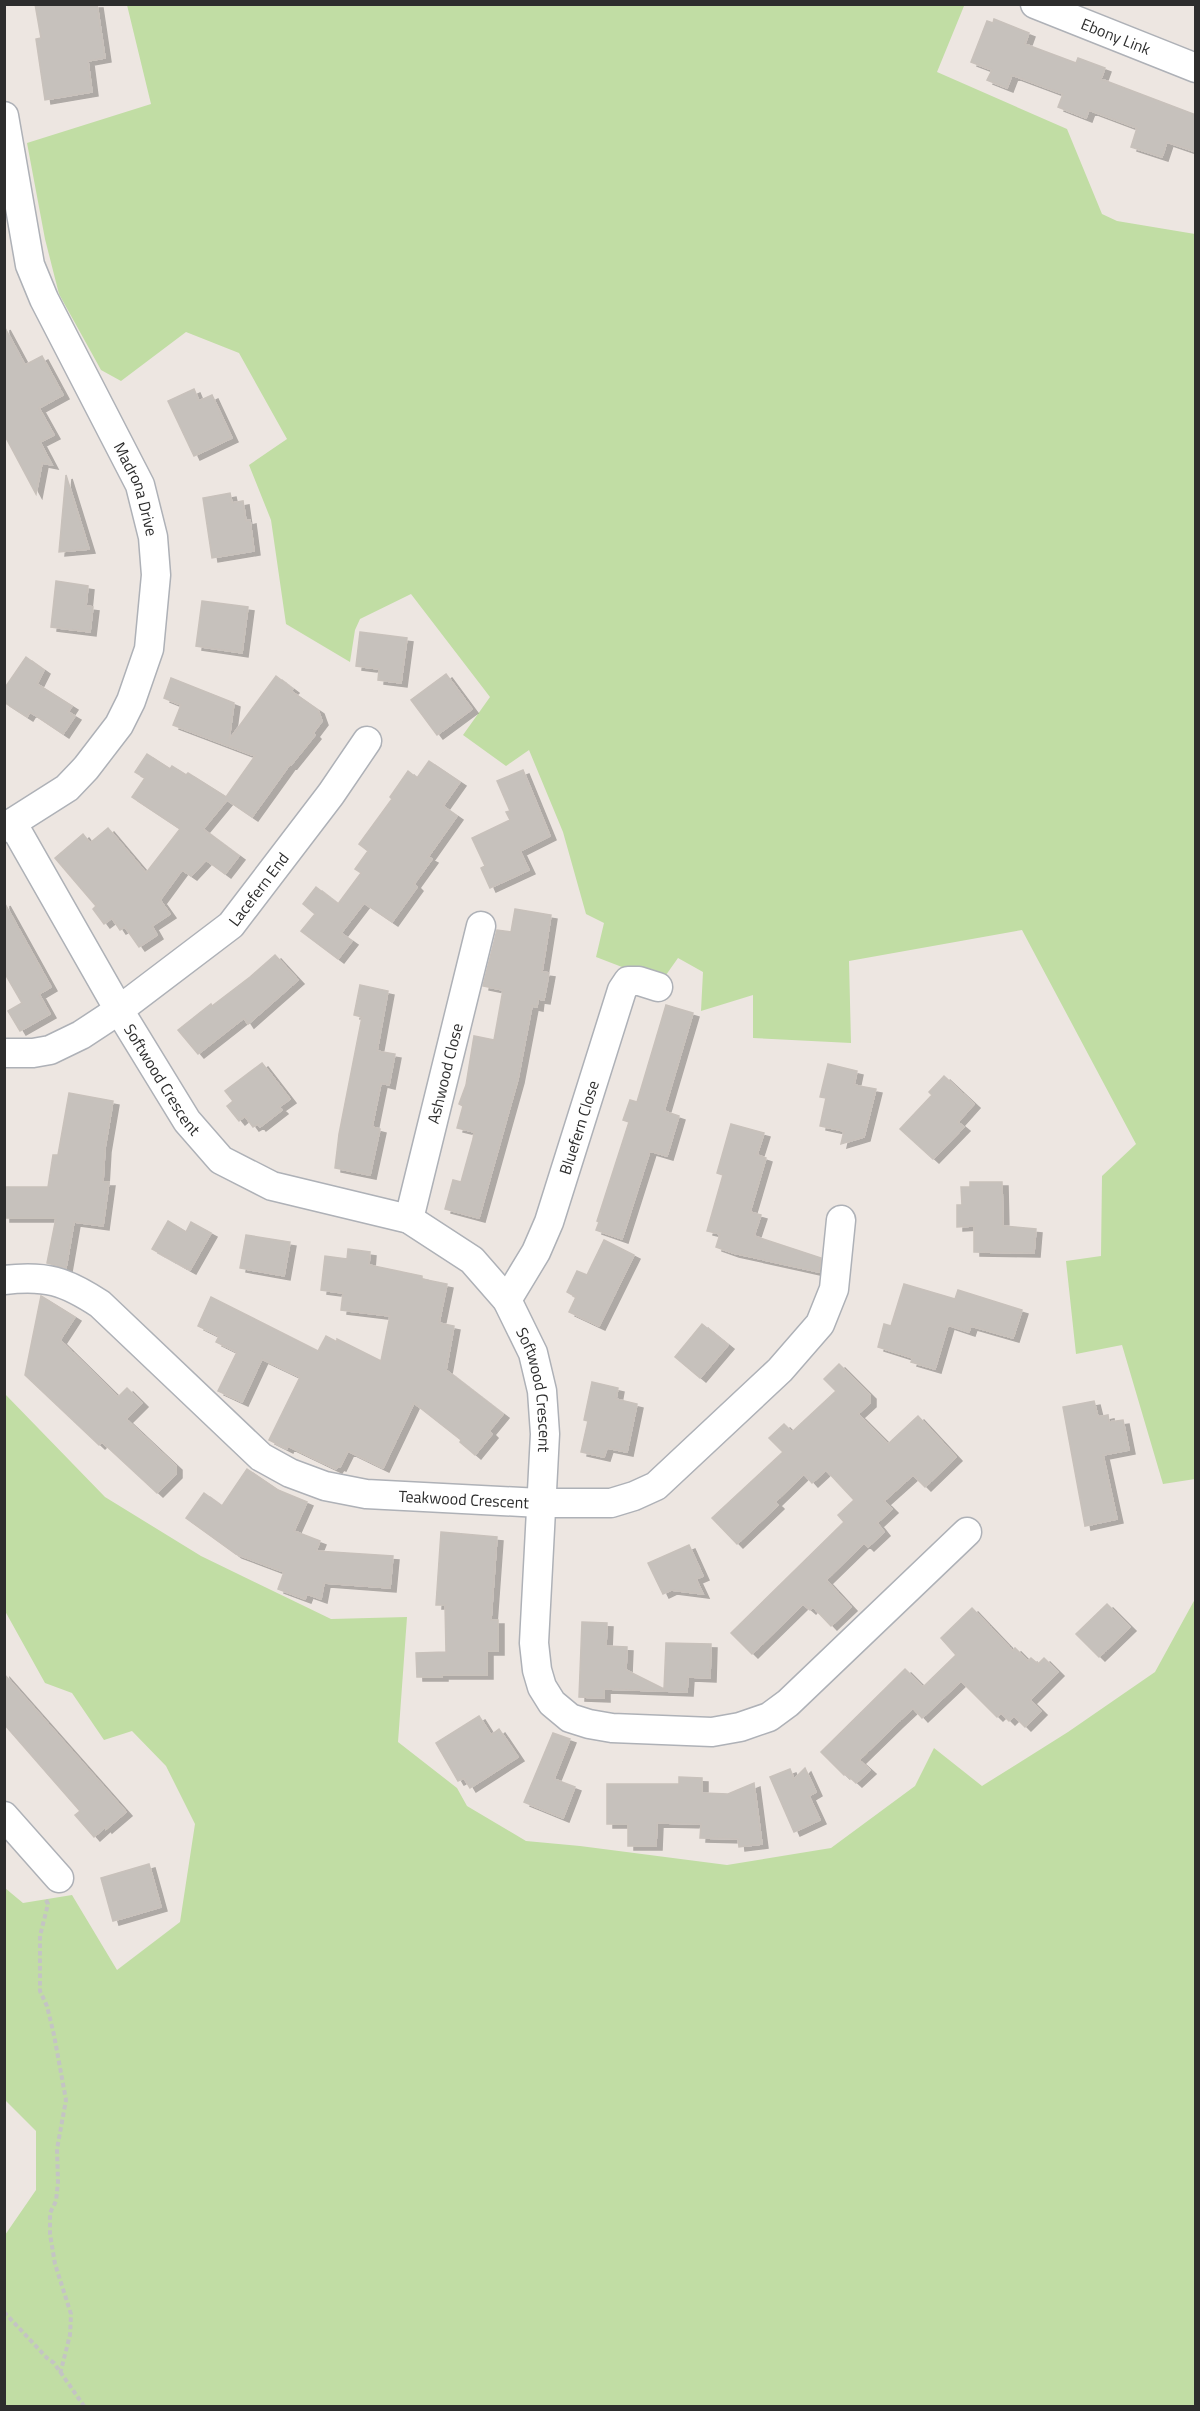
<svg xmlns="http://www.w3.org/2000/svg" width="1200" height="2411" font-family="'Titillium Web',sans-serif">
  <defs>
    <filter id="shadow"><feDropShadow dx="6" dy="4" stdDeviation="0" flood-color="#0004"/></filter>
  </defs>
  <rect width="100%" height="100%" fill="#ede6e1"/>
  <path fill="#c1dda4" d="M 127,5 L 962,5 L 964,6 L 937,72 L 1067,129 L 1102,214 L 1117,221 L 1195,234 L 1195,1483 L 1195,1479 L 1163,1484 L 1122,1345 L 1076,1354 L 1066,1261 L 1101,1256 L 1102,1176 L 1136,1144 L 1022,930 L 849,961 L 851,1043 L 753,1038 L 753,995 L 701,1011 L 703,972 L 678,958 L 661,982 L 596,957 L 604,923 L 586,914 L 563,832 L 529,750 L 506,766 L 463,735 L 490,697 L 411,594 L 360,619 L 355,630 L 350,662 L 286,624 L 271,520 L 249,465 L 287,439 L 239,353 L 186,332 L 121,381 L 101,370 L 59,294 L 45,239 L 27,143 L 151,104 Z
    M 5,1394 L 105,1497 L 201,1556 L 331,1619 L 407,1617 L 398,1742 L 457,1788 L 467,1806 L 526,1841 L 580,1846 L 727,1865 L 831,1848 L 915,1786 L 934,1748 L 982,1786 L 1068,1732 L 1155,1672 L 1195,1599 L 1195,2406 L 5,2406 L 5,2235 L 36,2190 L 36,2131 L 5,2100 L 5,1888 L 23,1903 L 72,1895 L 117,1970 L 180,1922 L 195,1824 L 166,1766 L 132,1731 L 104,1740 L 72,1693 L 45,1683 L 5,1611 Z"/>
  <path fill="#c6c1bc" stroke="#c8c1bb" stroke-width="1.5" filter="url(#shadow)" d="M 35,4 L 97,4 L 105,58 L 88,61 L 92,92 L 45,100 L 36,39 L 41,38 Z
    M 994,19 L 1029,33 L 1025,44 L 1076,63 L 1078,58 L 1105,68 L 1101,79 L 1196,115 L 1196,152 L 1167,142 L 1162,157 L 1131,147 L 1137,128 L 1089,110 L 1086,118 L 1058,107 L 1063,94 L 1012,75 L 1007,88 L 987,80 L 992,70 L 971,62 L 987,21 L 993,23 Z
    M 4,326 L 25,365 L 42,356 L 63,395 L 39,408 L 54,435 L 40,442 L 52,465 L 42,463 L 36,494 L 4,434 Z
    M 194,389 L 199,401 L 212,395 L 232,438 L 194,456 L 168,401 Z
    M 66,475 L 89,549 L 59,552 Z
    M 230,493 L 232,503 L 243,501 L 246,521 L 250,520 L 254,551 L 212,558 L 203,498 Z
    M 56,581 L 88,586 L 86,606 L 93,607 L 90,632 L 51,627 Z
    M 202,601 L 248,607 L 242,653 L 196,646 Z
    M 360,632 L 407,638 L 401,683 L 378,680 L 379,669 L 356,666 Z
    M 26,657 L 44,670 L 37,684 L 72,706 L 68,712 L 75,716 L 63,734 L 30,712 L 27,717 L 4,702 L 4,689 Z
    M 446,674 L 472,709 L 437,735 L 411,700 Z
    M 276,676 L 293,689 L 291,691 L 318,710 L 322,721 L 313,733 L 315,735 L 291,765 L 290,764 L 252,817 L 227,800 L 203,829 L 239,856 L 225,874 L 206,860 L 191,876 L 182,870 L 160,900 L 170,914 L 152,926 L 157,935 L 139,947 L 125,927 L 120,930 L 112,918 L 104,924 L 93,909 L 96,906 L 55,858 L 83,834 L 90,843 L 108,828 L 146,873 L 180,829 L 132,797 L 145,778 L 135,772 L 147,754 L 170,769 L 172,766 L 186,775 L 188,773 L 226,797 L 255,756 L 173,725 L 181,705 L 164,698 L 171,678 L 234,703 L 229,740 Z
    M 429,761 L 460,782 L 443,806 L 457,816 L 428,857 L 432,859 L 414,884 L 417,887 L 392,922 L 364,903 L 341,933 L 352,941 L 338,959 L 301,931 L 315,914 L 303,904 L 316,887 L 338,904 L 361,873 L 355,869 L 368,851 L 359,844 L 392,799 L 390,797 L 408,771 L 417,778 Z
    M 523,770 L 550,836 L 520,851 L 529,870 L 490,888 L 481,868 L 485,866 L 472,838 L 510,820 L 506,812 L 510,811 L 497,781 Z
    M 4,902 L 51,987 L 39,994 L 50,1014 L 20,1031 L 8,1011 L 22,1003 L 4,972 Z
    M 515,909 L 551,915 L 542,972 L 549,973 L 544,1000 L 538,999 L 537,1007 L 532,1006 L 518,1079 L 479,1218 L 445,1209 L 453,1180 L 461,1182 L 473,1139 L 474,1132 L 457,1128 L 463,1106 L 459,1104 L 466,1085 L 474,1036 L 494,1040 L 503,990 L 483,986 L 497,930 L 511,932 Z
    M 275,955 L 298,980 L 248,1024 L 244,1018 L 198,1054 L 178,1030 L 211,1004 L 212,1006 L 250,977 Z
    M 360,985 L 388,991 L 377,1051 L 395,1054 L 389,1085 L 381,1083 L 372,1127 L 380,1129 L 370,1175 L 335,1168 L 339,1134 L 362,1017 L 354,1015 Z
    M 666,1005 L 693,1013 L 664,1111 L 679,1116 L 667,1156 L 650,1151 L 622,1239 L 596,1230 L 599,1222 L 597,1221 L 629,1122 L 623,1120 L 630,1100 L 637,1102 Z
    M 262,1063 L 290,1099 L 279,1107 L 282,1110 L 260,1127 L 258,1124 L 253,1127 L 245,1116 L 239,1121 L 227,1106 L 233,1101 L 225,1091 Z
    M 828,1064 L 857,1071 L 854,1085 L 876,1089 L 864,1137 L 841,1144 L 844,1131 L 820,1126 L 826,1098 L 820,1097 Z
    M 944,1076 L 974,1104 L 958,1122 L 964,1127 L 933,1159 L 900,1129 L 932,1095 L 929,1092 Z
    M 69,1093 L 113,1101 L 105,1148 L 103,1182 L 109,1182 L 103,1226 L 74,1222 L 66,1268 L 47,1263 L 56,1218 L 4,1218 L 4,1187 L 48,1187 L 53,1155 L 58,1155 Z
    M 731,1124 L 764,1133 L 757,1155 L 766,1158 L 750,1212 L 761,1215 L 754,1236 L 821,1258 L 819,1272 L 733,1253 L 716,1247 L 720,1234 L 707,1231 L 723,1175 L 717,1173 Z
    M 970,1182 L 1002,1182 L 1003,1226 L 1036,1229 L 1034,1253 L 974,1252 L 974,1226 L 957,1227 L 957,1205 L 962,1205 L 961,1187 L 970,1187 Z
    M 168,1221 L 186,1232 L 191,1222 L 211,1233 L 190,1270 L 152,1249 Z
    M 246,1235 L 290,1242 L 284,1276 L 240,1268 Z
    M 604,1240 L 634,1255 L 599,1326 L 569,1312 L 576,1297 L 567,1292 L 577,1271 L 587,1275 Z
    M 348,1249 L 370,1252 L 369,1265 L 422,1276 L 422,1279 L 447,1284 L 439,1323 L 454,1326 L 446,1370 L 503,1414 L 489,1431 L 492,1434 L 475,1455 L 460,1442 L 461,1440 L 414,1403 L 383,1468 L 348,1451 L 340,1467 L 338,1466 L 336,1469 L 288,1446 L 287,1449 L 269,1440 L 300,1377 L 262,1359 L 242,1402 L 218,1391 L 237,1352 L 216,1342 L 219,1336 L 198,1326 L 211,1297 L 318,1351 L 326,1336 L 337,1342 L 337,1339 L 381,1361 L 390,1316 L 341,1310 L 343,1293 L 321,1290 L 325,1256 L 347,1259 Z
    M 904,1284 L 955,1299 L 958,1290 L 1022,1310 L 1013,1338 L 971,1326 L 969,1332 L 948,1325 L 935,1369 L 911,1362 L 913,1358 L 878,1347 L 884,1324 L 891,1326 Z
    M 41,1296 L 75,1317 L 60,1340 L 118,1397 L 127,1388 L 142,1403 L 126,1419 L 176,1466 L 176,1474 L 157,1493 L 102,1442 L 99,1445 L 25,1375 Z
    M 702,1324 L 728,1345 L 700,1378 L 675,1357 Z
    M 839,1364 L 870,1395 L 870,1403 L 858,1414 L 888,1444 L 918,1416 L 956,1457 L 925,1487 L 913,1475 L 884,1501 L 892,1509 L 877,1523 L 884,1532 L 868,1547 L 864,1543 L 826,1580 L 851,1607 L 831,1626 L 813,1607 L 810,1610 L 803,1604 L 752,1654 L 731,1633 L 844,1522 L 838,1515 L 854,1500 L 826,1470 L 812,1483 L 804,1474 L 775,1502 L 778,1505 L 737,1544 L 712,1518 L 783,1452 L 769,1438 L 784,1424 L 792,1432 L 836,1391 L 824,1379 Z
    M 592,1382 L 618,1388 L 616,1399 L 637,1404 L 627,1452 L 607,1448 L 604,1457 L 581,1452 L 588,1421 L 584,1420 Z
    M 1094,1401 L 1098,1417 L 1108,1415 L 1109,1422 L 1123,1420 L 1129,1450 L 1103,1455 L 1117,1519 L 1085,1526 L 1063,1407 Z
    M 247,1469 L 278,1490 L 307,1502 L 294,1531 L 320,1541 L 316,1551 L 393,1556 L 390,1588 L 324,1583 L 321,1599 L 307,1594 L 305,1599 L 278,1589 L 284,1572 L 236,1554 L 186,1518 L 204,1493 L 222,1506 Z
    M 441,1532 L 497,1537 L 491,1620 L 498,1620 L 498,1651 L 487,1651 L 487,1675 L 442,1675 L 442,1677 L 417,1677 L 416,1653 L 446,1652 L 445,1605 L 436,1605 Z
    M 689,1545 L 703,1576 L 696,1579 L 703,1594 L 671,1590 L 663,1594 L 648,1563 Z
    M 1107,1604 L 1130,1627 L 1099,1657 L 1076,1634 Z
    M 972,1608 L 1013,1651 L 1015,1648 L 1028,1661 L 1031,1658 L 1038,1664 L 1044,1658 L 1058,1672 L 1030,1700 L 1041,1711 L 1025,1727 L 1014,1716 L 1009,1721 L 1001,1713 L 997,1717 L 961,1681 L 922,1718 L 913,1708 L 897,1723 L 859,1760 L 870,1770 L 856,1783 L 845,1773 L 844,1775 L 821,1752 L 905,1669 L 923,1687 L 956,1655 L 941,1638 Z
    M 582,1622 L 607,1623 L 606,1646 L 627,1647 L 626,1670 L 664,1689 L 666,1643 L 711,1644 L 710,1678 L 688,1677 L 687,1692 L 604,1689 L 604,1698 L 579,1697 Z
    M 4,1674 L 126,1812 L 106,1829 L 105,1827 L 94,1837 L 75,1815 L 80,1811 L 4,1724 Z
    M 479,1716 L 491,1735 L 499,1729 L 518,1757 L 470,1788 L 464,1778 L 458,1781 L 436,1743 Z
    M 553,1733 L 570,1739 L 554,1779 L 575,1787 L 563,1818 L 524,1802 Z
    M 805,1768 L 816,1792 L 809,1796 L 820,1820 L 794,1832 L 770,1777 L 790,1769 L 794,1779 Z
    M 679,1777 L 702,1778 L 702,1793 L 728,1794 L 754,1783 L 762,1844 L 739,1847 L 738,1839 L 700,1838 L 701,1824 L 657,1823 L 656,1846 L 628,1846 L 628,1824 L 607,1824 L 607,1784 L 679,1784 Z
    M 149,1864 L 161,1907 L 113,1921 L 101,1878 Z"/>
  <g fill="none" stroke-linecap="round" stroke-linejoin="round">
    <defs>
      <g id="street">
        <path id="s1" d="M 1035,4 L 1196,68"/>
        <path id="s2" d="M 4,116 L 30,265 L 44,299 L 140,485 L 153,537 L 156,575 L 149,649 L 131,701 L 119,725 L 86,768 L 67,788 L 4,828"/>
        <path id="s3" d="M 13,824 L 119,1010 L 187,1121 L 221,1160 L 272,1186 L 409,1219 L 472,1260 L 507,1300 L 533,1353 L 542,1391 L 545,1434 L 534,1643 L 537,1670 L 542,1687 L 552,1703 L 570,1718 L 589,1724 L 612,1728 L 712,1732 L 740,1727 L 769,1717 L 788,1703 L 967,1532"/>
        <path id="s4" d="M 4,1053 L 33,1053 L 50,1050 L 81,1035 L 119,1010 L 231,925 L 331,794 L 367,741"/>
        <path id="s5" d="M 409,1219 L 481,926"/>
        <path id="s6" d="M 4,1280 C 46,1275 65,1281 100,1304 L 261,1457 L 290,1473 L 325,1486 L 366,1494 L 540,1503 L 611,1503 L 634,1496 L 656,1486 L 780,1370 L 820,1324 L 834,1289 L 841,1220"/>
        <path id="s7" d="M 507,1300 L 536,1252 L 549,1222 L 622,990 L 628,981 L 639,981 L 658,987"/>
        <path d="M 4,1816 L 59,1878"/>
      </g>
    </defs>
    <use href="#street" stroke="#aeb1b7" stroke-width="31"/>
    <path stroke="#c4c4c4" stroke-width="4" stroke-dasharray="4.5 3" stroke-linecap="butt" d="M 46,1900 L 48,1904 L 40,1936 L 40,1991 L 47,2006 L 54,2035 L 66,2100 L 57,2149 L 58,2182 L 56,2201 L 50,2213 L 50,2234 L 55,2264 L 71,2314 L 70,2335 L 60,2374
      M 4,2312 L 47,2358 L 54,2363 L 84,2406"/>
    <use href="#street" stroke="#fff" stroke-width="28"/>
  </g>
  <g text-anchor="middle" stroke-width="6" stroke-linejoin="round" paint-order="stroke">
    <g font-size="16" fill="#2d2d2d" stroke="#fff">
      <text dy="6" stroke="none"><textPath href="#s1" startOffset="87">Ebony Link</textPath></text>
      <text dy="6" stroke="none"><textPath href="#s2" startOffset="400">Madrona Drive</textPath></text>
      <text dy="6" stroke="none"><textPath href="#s4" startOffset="312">Lacefern End</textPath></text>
      <text dy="6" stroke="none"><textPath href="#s5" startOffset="150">Ashwood Close</textPath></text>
      <text dy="6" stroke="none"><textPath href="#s3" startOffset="296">Softwood Crescent</textPath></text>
      <text dy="6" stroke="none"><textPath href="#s7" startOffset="188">Bluefern Close</textPath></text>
      <text dy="6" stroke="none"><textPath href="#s3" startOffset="818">Softwood Crescent</textPath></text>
      <text dy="6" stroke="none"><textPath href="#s6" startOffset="534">Teakwood Crescent</textPath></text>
    </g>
  </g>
  <rect width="1200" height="2411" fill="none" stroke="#2d2d2d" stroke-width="12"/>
</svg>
